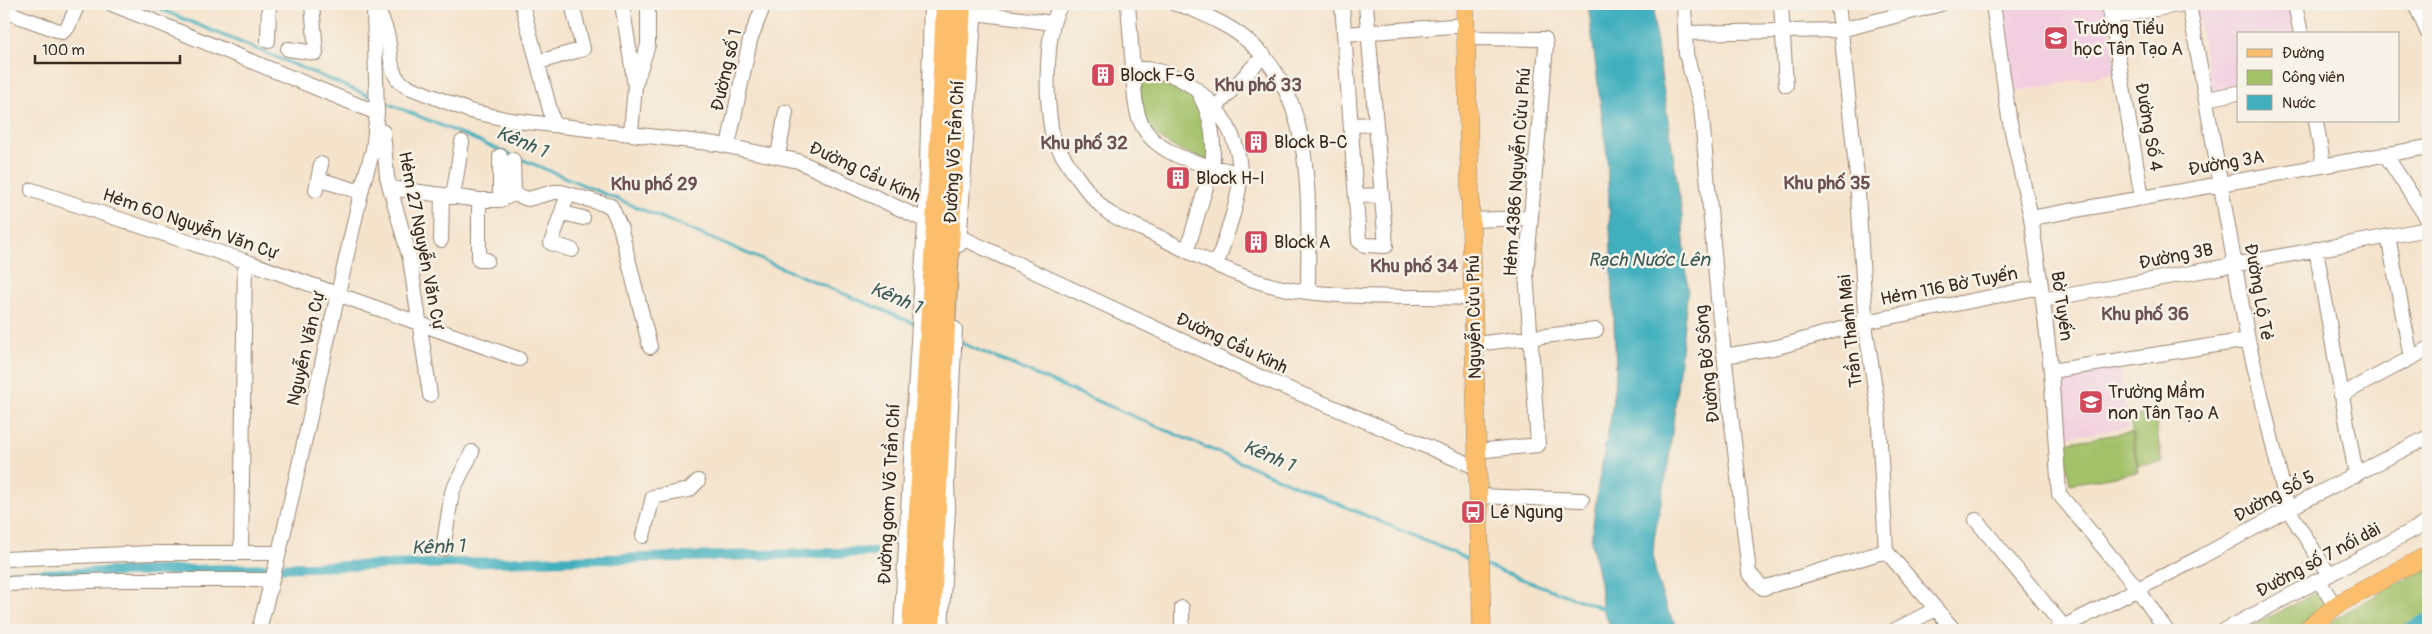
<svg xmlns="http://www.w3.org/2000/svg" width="2432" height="634" font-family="Pangolin,sans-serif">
  <rect width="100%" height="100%" fill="#f7f3e8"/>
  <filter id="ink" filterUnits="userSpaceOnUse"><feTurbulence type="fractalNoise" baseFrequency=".02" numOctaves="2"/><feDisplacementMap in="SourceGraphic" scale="10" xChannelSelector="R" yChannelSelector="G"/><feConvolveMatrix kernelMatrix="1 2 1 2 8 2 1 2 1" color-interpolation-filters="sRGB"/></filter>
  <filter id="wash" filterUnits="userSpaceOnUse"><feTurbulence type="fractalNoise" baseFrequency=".0096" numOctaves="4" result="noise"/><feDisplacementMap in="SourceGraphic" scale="20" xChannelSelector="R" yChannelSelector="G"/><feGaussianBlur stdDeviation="1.12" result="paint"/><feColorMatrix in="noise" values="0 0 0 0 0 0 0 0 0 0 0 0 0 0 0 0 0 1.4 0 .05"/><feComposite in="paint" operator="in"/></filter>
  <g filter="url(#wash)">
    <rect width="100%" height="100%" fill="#f5e3cc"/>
    <path fill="#f2cfe0" d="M 1996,4 L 2105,4 L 2117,73 L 2009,93 Z
      M 2196,4 L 2288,4 L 2294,34 L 2238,34 L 2238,84 L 2211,89 Z
      M 2119,367 L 2128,427 L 2060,438 L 2057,376 Z"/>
    <path fill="#a3c169" stroke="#6f7644" d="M 1156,74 C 1165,78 1175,81 1184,87 C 1208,101 1207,136 1211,161 C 1161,145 1136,133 1141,75 Z
      M 2154,413 L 2162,462 L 2138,466 L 2130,417 Z
      M 2131,432 L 2138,472 L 2070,484 L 2063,443 Z
      M 2428,567 L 2428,613 L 2396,630 L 2319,630 L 2344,613 Z
      M 2322,590 L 2330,605 L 2300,630 L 2244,630 Z"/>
    <path fill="#41afbe" stroke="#3e6c6e" d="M 1588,4 L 1655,4 L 1654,21 L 1658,53 L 1682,215 L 1688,289 L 1669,460 L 1654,539 L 1653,559 L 1658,583 L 1669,614 L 1681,630 L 1612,630 L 1602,608 L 1600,583 L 1591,541 L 1598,485 L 1611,416 L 1616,371 L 1607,156 Z"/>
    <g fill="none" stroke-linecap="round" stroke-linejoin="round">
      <path stroke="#41afbe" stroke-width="3" d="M 148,4 L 372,97
        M 380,100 L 916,324
        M 959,342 L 1475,562
        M 1486,566 L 1604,609"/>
      <path stroke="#41afbe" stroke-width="10" d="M 4,575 L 873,552
        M 2406,630 L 2428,618"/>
    </g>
  </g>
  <g filter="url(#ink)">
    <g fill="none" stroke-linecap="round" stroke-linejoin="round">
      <defs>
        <path id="minor" d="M 112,4 L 377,113
          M 374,4 C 379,13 384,22 387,33 C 392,52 387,75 406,86 L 470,111 L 510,120 L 717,144 L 798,161 L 1253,374 L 1476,467
          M 522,4 L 554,125
          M 622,4 L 635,86 L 631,132
          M 1062,4 C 1047,21 1047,77 1048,99 C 1049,111 1050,122 1052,133 C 1058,154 1092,200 1109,213 C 1123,222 1142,228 1157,236 C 1200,257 1244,282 1293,290 C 1351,299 1415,296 1474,298
          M 1128,4 L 1133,69
          M 1175,4 C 1190,6 1203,14 1217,21 C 1320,71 1308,194 1308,292
          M 1342,4 L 1359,241 L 1365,245 L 1386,246 L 1366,4
          M 1684,4 L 1686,54 L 1701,107 L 1719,310 L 1749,573 L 1763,588 L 1886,551
          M 1781,4 L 1786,85
          M 1838,4 L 1857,176 L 1866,331 L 1878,407 L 1886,551 L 1954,630
          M 1993,4 L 2009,118 L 2031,218 L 2043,300 L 2051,371 L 2059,494 L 2137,588 L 2166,630
          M 2109,4 L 2142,198
          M 2189,4 L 2248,340 L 2288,509 L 2329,575
          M 2295,4 L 2301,34
          M 2415,4 L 2428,33
          M 4,11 L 62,32 L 68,27 L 78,4
          M 975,13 L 1053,23
          M 2111,17 L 2183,4
          M 1685,33 L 1841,30 L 1941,4
          M 1345,34 L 1466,25
          M 1466,38 L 1545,39 L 1546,46 L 1526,273 L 1538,445 L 1476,451
          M 268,41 L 269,4
          M 288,49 L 316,53 L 312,4
          M 539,62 L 583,49 L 572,4
          M 635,85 L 648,45 L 648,4
          M 2206,99 L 2238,93
          M 1215,108 L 1264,55
          M 2316,121 L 2323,164
          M 1351,125 L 1376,124
          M 375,128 L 383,132 L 387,177 L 410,259 L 430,395
          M 728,146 L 750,40 L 764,4
          M 2385,154 L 2428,220
          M 778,155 L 786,112
          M 513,160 L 514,194
          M 318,179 L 361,192
          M 391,188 L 479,200 L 500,200 L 514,194 L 528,199 L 554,192 L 561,192 L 611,206 L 620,226 L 650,347
          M 32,190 L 245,261 L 519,359
          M 316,190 L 321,164
          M 568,194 L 551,243 L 572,250
          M 453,196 L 462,142
          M 1356,196 L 1382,195
          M 479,200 L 479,260 L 487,260
          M 500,200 L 500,156
          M 563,213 L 583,218
          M 2031,218 L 2428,147
          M 1472,220 L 1529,218
          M 2388,236 L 2411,358
          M 441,240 L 442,195
          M 959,245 L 975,4
          M 2316,249 L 2356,475
          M 1187,250 L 1212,167 C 1215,145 1212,117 1201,98
          M 1217,264 C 1225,236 1239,205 1240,176 C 1241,119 1189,65 1133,69 C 1134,84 1134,101 1138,115 C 1150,157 1204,165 1240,173
          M 2043,300 L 2428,229
          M 1475,344 L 1596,330
          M 1724,356 L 1778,347 L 1865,322 L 2040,287
          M 2051,371 L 2248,340
          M 2341,395 L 2428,349
          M 1477,496 L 1582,500
          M 1976,520 L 2064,627
          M 643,536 L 653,497 L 689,490 L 698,481
          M 443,549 L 452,492 L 472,452
          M 241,552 L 245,261
          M 4,559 L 151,553 L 279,553
          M 2319,581 L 2335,606
          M 4,584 L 119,580 L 271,580
          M 259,630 L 279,553 L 363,184 L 373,150 L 377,113 L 374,10
          M 901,630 L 926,206 L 931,4
          M 941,630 L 948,509 L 947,483 L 955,329
          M 1182,630 L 1182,608
          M 1895,630 L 1936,609
          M 2057,630 L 2201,557 L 2288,509 L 2428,437
          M 2225,630 L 2428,522"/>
        <path id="major" d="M 1465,4 L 1482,630
          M 2306,630 L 2338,604 L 2428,555"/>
        <path id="highway" d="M 912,630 L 936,226 L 946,4
          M 930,630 L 961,4"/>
      </defs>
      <use href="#minor" stroke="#988675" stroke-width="16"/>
      <use href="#major" stroke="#988675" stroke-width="19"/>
      <use href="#highway" stroke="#988675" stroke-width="22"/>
      <use href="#minor" stroke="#fff" stroke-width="14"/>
      <use href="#major" stroke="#fabe6d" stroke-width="18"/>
      <use href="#highway" stroke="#fabe6d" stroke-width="20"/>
    </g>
  </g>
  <defs>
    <symbol id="school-square" viewBox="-11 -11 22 22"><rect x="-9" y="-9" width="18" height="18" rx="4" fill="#d1495b" stroke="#f7f3e8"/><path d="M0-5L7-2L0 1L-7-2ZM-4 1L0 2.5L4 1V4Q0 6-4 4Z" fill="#fff"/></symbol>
    <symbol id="building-square" viewBox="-11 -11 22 22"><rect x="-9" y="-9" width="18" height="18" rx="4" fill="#d1495b" stroke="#f7f3e8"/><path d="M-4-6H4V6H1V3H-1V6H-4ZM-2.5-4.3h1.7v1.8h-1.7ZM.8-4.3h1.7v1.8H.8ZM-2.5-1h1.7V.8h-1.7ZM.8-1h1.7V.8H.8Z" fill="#fff"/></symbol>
    <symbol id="bus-square" viewBox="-11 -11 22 22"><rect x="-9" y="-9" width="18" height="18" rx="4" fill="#d1495b" stroke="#f7f3e8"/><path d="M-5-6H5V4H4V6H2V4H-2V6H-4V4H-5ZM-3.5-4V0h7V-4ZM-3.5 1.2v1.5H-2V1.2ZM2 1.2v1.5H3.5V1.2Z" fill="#fff"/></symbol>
  </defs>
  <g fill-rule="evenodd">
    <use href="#school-square" x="2042" y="24" width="28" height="28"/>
    <use href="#building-square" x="1089" y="61" width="28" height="28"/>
    <use href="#building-square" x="1242" y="128" width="28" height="28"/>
    <use href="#building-square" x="1164" y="164" width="28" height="28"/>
    <use href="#building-square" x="1242" y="228" width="28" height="28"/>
    <use href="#school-square" x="2077" y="388" width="28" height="28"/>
    <use href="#bus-square" x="1459" y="498" width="28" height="28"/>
  </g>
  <g text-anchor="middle" stroke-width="5" stroke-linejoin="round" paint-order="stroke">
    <g font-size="18" fill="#3b2a1e" stroke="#f7f3e8" text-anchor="start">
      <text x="2074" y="34">Trường Tiểu<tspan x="2074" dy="21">học Tân Tạo A</tspan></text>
      <text x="1120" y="81">Block F-G</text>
      <text x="1274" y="148">Block B-C</text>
      <text x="1196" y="184">Block H-I</text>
      <text x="1274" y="248">Block A</text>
      <text x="2108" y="398">Trường Mầm<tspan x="2108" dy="21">non Tân Tạo A</tspan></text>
      <text x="1490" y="518">Lê Ngung</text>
    </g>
    <g font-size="18" fill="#3b2a1e" stroke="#f7f3e8">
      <text transform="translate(726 70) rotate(-77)" y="6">Đường số 1</text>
      <text transform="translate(2149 127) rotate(80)" y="6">Đường Số 4</text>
      <text transform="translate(954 152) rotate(-87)" y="6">Đường Võ Trần Chí</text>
      <text transform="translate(2226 163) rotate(-10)" y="6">Đường 3A</text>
      <text transform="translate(865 172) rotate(25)" y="6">Đường Cầu Kinh</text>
      <text transform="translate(1517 172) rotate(-86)" y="6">Hẻm 4386 Nguyễn Cửu Phú</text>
      <text transform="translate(191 224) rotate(19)" y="6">Hẻm 60 Nguyễn Văn Cự</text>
      <text transform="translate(422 241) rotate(79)" y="6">Hẻm 27 Nguyễn Văn Cự</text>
      <text transform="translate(2176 256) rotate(-11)" y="6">Đường 3B</text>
      <text transform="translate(1949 286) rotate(-11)" y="6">Hẻm 116 Bờ Tuyến</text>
      <text transform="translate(2259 292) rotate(80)" y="6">Đường Lộ Tẻ</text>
      <text transform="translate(2062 306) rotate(82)" y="6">Bờ Tuyến</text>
      <text transform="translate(1474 317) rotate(-91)" y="6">Nguyễn Cửu Phú</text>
      <text transform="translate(1850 331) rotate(-96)" y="6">Trần Thanh Mại</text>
      <text transform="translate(1232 343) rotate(25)" y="6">Đường Cầu Kinh</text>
      <text transform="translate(306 348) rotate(-77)" y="6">Nguyễn Văn Cự</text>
      <text transform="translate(1707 364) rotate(-96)" y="6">Đường Bờ Sông</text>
      <text transform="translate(889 494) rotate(-87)" y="6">Đường gom Võ Trần Chí</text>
      <text transform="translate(2274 496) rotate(-28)" y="6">Đường Số 5</text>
      <text transform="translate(2318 560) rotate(-28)" y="6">Đường số 7 nối dài</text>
    </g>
    <g font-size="19" font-weight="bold" fill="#6c5253" stroke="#f7f3e8">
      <text x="1258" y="91">Khu phố 33</text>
      <text x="1084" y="149">Khu phố 32</text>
      <text x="1827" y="189">Khu phố 35</text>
      <text x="654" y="190">Khu phố 29</text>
      <text x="1414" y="272">Khu phố 34</text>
      <text x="2145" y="320">Khu phố 36</text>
    </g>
    <g font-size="19" font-style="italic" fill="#3d5956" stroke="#f7f3e8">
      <text transform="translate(522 141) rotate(23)" y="7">Kênh 1</text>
      <text x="1649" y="266">Rạch Nước Lên</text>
      <text transform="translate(896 297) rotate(23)" y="7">Kênh 1</text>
      <text transform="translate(1269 455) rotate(23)" y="7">Kênh 1</text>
      <text transform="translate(438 546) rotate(-2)" y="7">Kênh 1</text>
    </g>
  </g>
  <rect width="2432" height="634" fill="none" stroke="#f7f3e8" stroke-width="20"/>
  <rect x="2237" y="32" width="162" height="90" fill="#f7f3e8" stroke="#aca397"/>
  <rect x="2247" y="49" width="25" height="8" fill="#fabe6d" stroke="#aca397"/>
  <text x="2282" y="58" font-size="15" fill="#3b2a1e">Đường</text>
  <rect x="2247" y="70" width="25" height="15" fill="#a3c169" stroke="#aca397"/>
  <text x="2282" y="82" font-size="15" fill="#3b2a1e">Công viên</text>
  <rect x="2247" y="95" width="25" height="15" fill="#41afbe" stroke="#aca397"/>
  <text x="2282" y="108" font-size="15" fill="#3b2a1e">Nước</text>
  <path d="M35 55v8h145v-8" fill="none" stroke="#3b2a1e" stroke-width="2.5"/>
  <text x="42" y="55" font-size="15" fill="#3b2a1e" stroke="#f7f3e8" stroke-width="4" paint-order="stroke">100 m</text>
</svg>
